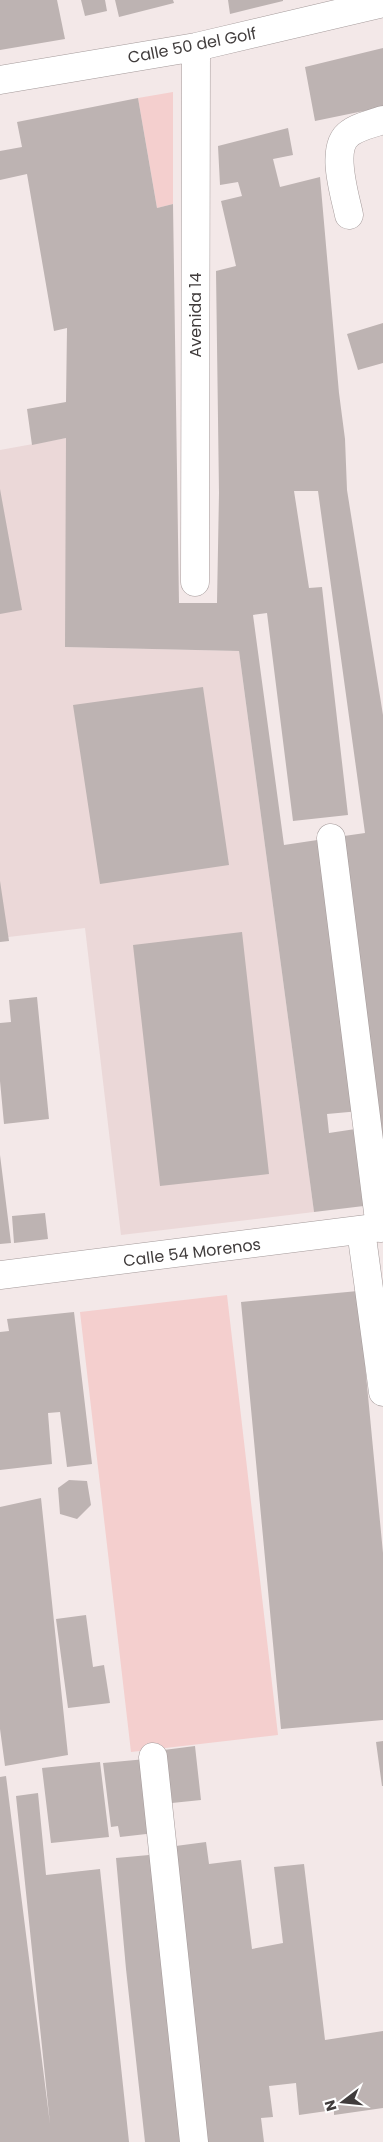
<svg xmlns="http://www.w3.org/2000/svg" width="383" height="2142" font-family="Poppins,sans-serif">
  <rect width="100%" height="100%" fill="#f3e8e8"/>
  <path fill="#ebd8d8" d="M 66,438 L 66,647 L 239,651 L 314,1212 L 121,1235 L 85,928 L 0,938 L 0,450 Z"/>
  <path fill="#f4cfce" d="M 173,92 L 173,204 L 157,208 L 138,98 Z
    M 227,1295 L 278,1735 L 131,1752 L 80,1312 Z"/>
  <path fill="#bdb3b2" d="M 0,0 L 57,0 L 65,39 L 0,50 Z
    M 81,0 L 105,0 L 107,11 L 85,16 Z
    M 115,0 L 173,0 L 174,3 L 119,17 Z
    M 228,0 L 283,0 L 283,1 L 230,14 Z
    M 383,48 L 383,107 L 315,121 L 305,67 Z
    M 138,98 L 157,208 L 173,204 L 179,603 L 217,603 L 219,493 L 216,271 L 236,266 L 221,201 L 242,196 L 238,182 L 220,185 L 218,146 L 288,128 L 293,155 L 273,159 L 280,187 L 320,177 L 339,393 L 345,439 L 347,490 L 383,715 L 383,1175 L 337,837 L 365,833 L 318,491 L 294,491 L 309,588 L 322,587 L 348,815 L 293,821 L 267,613 L 253,615 L 284,845 L 324,839 L 360,1111 L 327,1114 L 329,1133 L 362,1128 L 372,1205 L 314,1212 L 239,651 L 65,647 L 66,438 L 32,445 L 27,409 L 66,402 L 67,328 L 54,331 L 27,174 L 0,180 L 0,151 L 22,147 L 17,122 Z
    M 383,323 L 383,363 L 358,370 L 347,334 Z
    M 0,489 L 22,610 L 0,614 Z
    M 203,687 L 229,865 L 100,884 L 73,705 Z
    M 0,881 L 9,941 L 0,942 Z
    M 242,932 L 269,1174 L 160,1186 L 133,945 Z
    M 37,997 L 49,1119 L 4,1124 L 0,1081 L 0,1023 L 11,1022 L 9,1000 Z
    M 0,1155 L 11,1243 L 0,1244 Z
    M 45,1213 L 48,1239 L 14,1243 L 12,1216 Z
    M 358,1291 L 383,1553 L 383,1720 L 281,1729 L 241,1302 Z
    M 74,1312 L 92,1464 L 67,1467 L 60,1412 L 48,1413 L 52,1464 L 0,1470 L 0,1332 L 9,1331 L 7,1319 Z
    M 69,1480 L 87,1481 L 91,1505 L 77,1519 L 60,1514 L 58,1488 Z
    M 41,1498 L 68,1755 L 5,1766 L 0,1729 L 0,1507 Z
    M 86,1615 L 93,1667 L 104,1665 L 110,1703 L 68,1708 L 56,1619 Z
    M 383,1741 L 383,1786 L 382,1786 L 376,1742 Z
    M 195,1746 L 201,1800 L 162,1804 L 156,1751 Z
    M 146,1759 L 155,1833 L 120,1837 L 118,1826 L 111,1827 L 103,1763 Z
    M 100,1762 L 109,1837 L 51,1843 L 42,1768 Z
    M 6,1776 L 50,2124 L 16,1796 L 38,1793 L 46,1875 L 100,1869 L 129,2142 L 0,2142 L 0,1777 Z
    M 206,1842 L 209,1864 L 241,1860 L 252,1949 L 283,1943 L 274,1867 L 304,1864 L 325,2040 L 383,2031 L 383,2108 L 334,2115 L 334,2110 L 299,2115 L 296,2083 L 269,2086 L 273,2117 L 261,2118 L 264,2142 L 199,2142 L 168,1847 Z
    M 160,1854 L 189,2142 L 145,2142 L 126,1969 L 116,1858 Z"/>
  <g fill="none" stroke-linecap="round" stroke-linejoin="round">
    <defs>
      <path id="minor" d="M 0,80 L 196,47 L 383,3
        M 349,215 C 345,195 329,147 350,133 C 359,126 372,124 383,120
        M 195,582 L 196,47
        M 331,838 L 380,1228
        M 361,1230 L 383,1392
        M 153,1757 L 194,2142"/>
      <path id="major" d="M 0,1275 L 383,1227"/>
    </defs>
    <use href="#minor" stroke="#a49a9a" stroke-width="29"/>
    <use href="#major" stroke="#a49a9a" stroke-width="29"/>
    <use href="#minor" stroke="#fff" stroke-width="28"/>
    <use href="#major" stroke="#fff" stroke-width="28"/>
  </g>
  <g text-anchor="middle" stroke-width="4" stroke-linejoin="round" paint-order="stroke">
    <g font-size="16" fill="#403c3c" stroke="#fff">
      <text transform="translate(192 45) rotate(-11)" y="6">Calle 50 del Golf</text>
      <text transform="translate(195 315) rotate(-90)" y="6">Avenida 14</text>
      <text transform="translate(192 1252) rotate(-7)" y="6">Calle 54 Morenos</text>
    </g>
  </g>
  <g transform="translate(343 2102) rotate(254)" stroke="#ffffff" stroke-width="4" paint-order="stroke">
  <path d="M0-4L9 19L0 12L-9 19Z" fill="#403c3c"/>
  <text y="-8" font-size="14" font-weight="bold" text-anchor="middle" fill="#403c3c">N</text>
  </g>
</svg>
